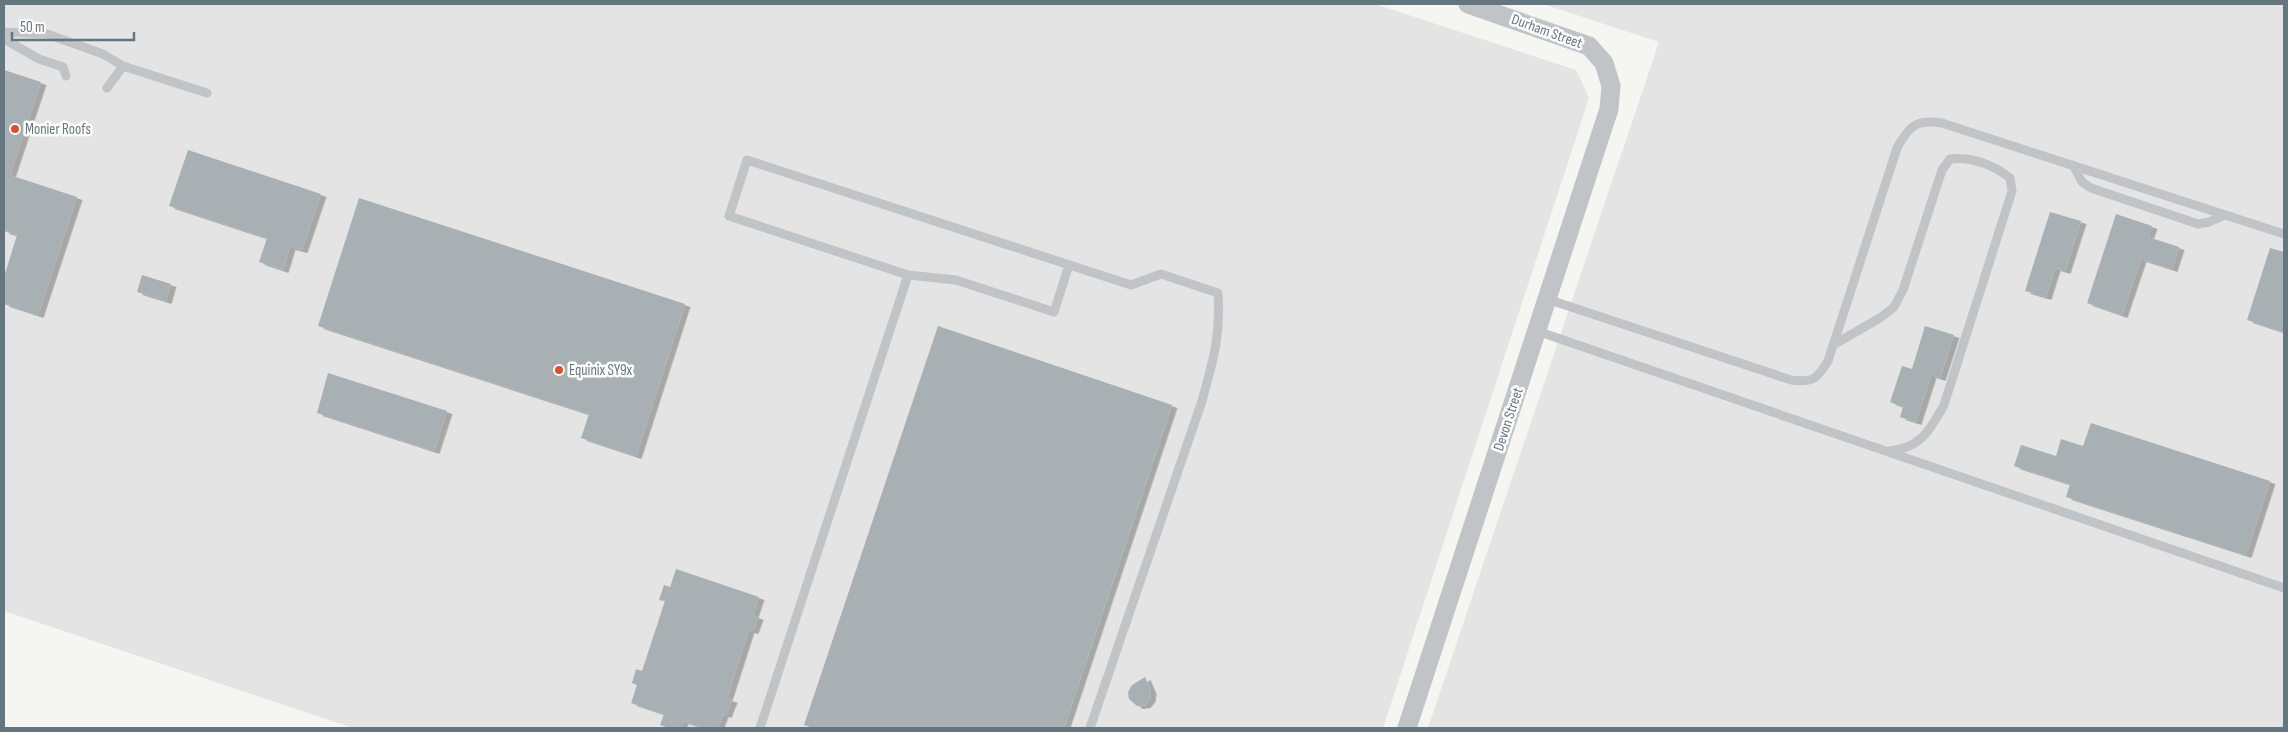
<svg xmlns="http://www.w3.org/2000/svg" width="2288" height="732" font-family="'Sofia Sans Condensed',sans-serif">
  <defs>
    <filter id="shadow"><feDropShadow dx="5.5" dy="3" stdDeviation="0" flood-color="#0004"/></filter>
  </defs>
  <rect width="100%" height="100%" fill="#f5f5f2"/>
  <path fill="#e3e4e3" d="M 4,4 L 1375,4 L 1576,70 L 1589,98 L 1383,728 L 353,728 L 4,611 Z
    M 1543,4 L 2284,4 L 2284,728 L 1428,728 L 1659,42 Z"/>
  <path fill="#a8b0b4" filter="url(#shadow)" d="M 4,70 L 41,82 L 10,175 L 77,197 L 38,315 L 4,304 L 4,277 L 17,235 L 4,231 Z
    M 188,150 L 321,194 L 302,250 L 290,247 L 283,270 L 259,262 L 267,238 L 169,206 Z
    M 359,198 L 685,304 L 636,456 L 581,438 L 589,414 L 318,326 Z
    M 2050,212 L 2081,221 L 2065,271 L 2055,268 L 2046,297 L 2025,291 Z
    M 2116,214 L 2152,226 L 2148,237 L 2179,247 L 2172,269 L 2141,259 L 2122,315 L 2087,303 Z
    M 2270,248 L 2284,252 L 2284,332 L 2247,320 Z
    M 142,275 L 171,284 L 166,301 L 137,292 Z
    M 938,326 L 1172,405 L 1064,728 L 813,728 L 804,725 Z
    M 1925,326 L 1954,335 L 1940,378 L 1931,375 L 1916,422 L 1900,417 L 1903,407 L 1890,402 L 1902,366 L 1912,369 Z
    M 328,373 L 447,411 L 434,451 L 317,413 Z
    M 2091,423 L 2270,481 L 2246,555 L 2066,497 L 2070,484 L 2014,466 L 2021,445 L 2056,456 L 2061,439 L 2083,446 Z
    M 676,569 L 759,597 L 753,615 L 758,617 L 753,631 L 749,630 L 727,698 L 732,700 L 726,715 L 723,714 L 718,728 L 705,728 L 683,721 L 681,728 L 669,728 L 660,725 L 664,714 L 631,703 L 637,685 L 632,683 L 636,669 L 642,671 L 665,601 L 659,600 L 664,585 L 670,587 Z
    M 1145,677 L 1151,691 L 1150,699 L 1145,705 L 1137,706 L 1129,699 L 1128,692 L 1132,685 Z"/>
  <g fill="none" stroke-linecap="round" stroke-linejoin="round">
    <path stroke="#c0c4c7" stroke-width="9" d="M 4,32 L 47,34 L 103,54 L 123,66 L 207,93
      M 4,39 L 39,59 L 63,67 L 66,76
      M 107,88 L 123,66
      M 2073,165 L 2082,182 L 2091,188 L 2198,224 L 2209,222 L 2225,215
      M 1069,265 L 1054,312 L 956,280 L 908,275 L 729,216 L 747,160 L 1131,285 L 1161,274 L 1218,293 C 1221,335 1213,361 1202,401 L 1090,728
      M 1547,299 L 1791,380 C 1813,383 1817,379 1828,361 L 1897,148 C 1909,126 1916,119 1942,123 L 2284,234
      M 1537,331 L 2284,588
      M 1833,345 L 1880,318 L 1894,307 L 1903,290 L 1942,170 L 1950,159 C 1971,156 1994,165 2010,178 L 2012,191 L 1944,405 C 1929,431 1921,448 1889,451
      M 760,728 L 908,275"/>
    <path stroke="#c0c4c7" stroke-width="19" d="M 1407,728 L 1609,109 L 1611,86 L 1604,63 L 1589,46 L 1468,4"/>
  </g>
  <g fill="#da522d" stroke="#fff" stroke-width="2">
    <circle cx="15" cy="129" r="5"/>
    <circle cx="559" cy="370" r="5"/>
  </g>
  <g text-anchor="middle" stroke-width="5" stroke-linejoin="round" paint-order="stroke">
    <g font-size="15" fill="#667681" stroke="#fff">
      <text transform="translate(1547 31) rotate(20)" y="5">Durham Street</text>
      <text transform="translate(1508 419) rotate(-72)" y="5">Devon Street</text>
    </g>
    <g font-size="15" fill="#667681" stroke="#fff" text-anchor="start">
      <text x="25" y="134">Monier Roofs</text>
      <text x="569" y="375">Equinix SY9x</text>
    </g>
  </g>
  <rect width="2288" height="732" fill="none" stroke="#667681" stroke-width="10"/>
  <path d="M12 32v8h122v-8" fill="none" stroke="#667681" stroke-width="2.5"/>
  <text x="20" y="32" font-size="15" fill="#667681" stroke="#ffffff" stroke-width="4" paint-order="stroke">50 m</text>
</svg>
